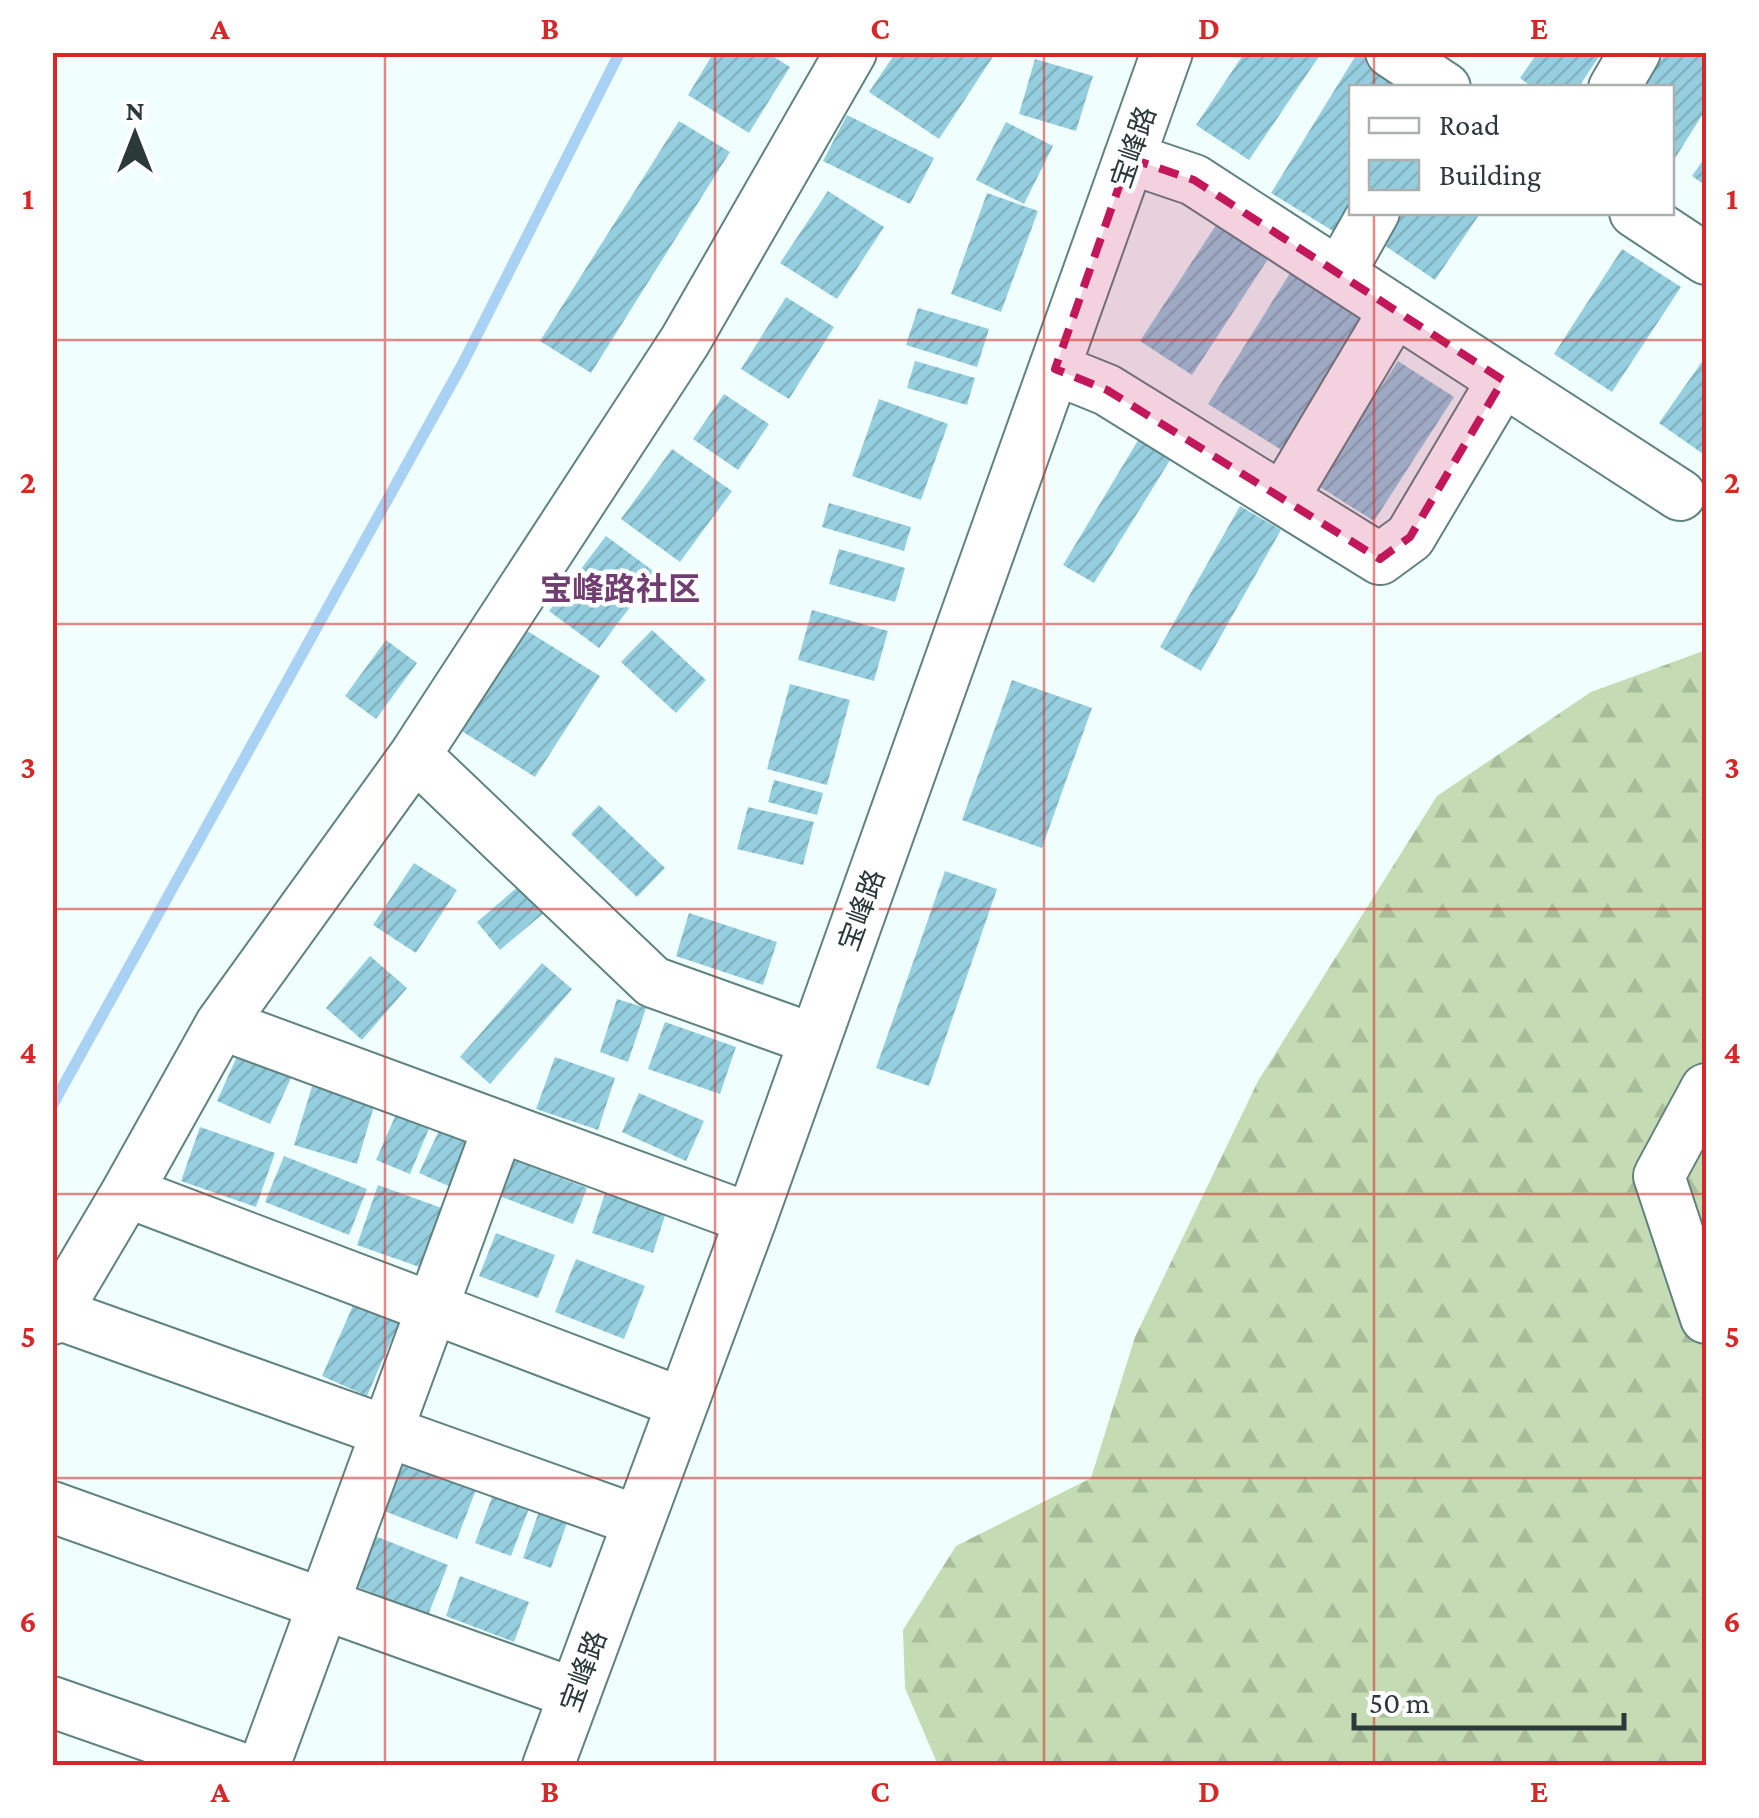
<svg xmlns="http://www.w3.org/2000/svg" width="1759" height="1818" font-family="'Crimson Pro','Noto Sans SC',serif">
  <defs>
    <pattern id="forest-firs" width="22" height="20" patternUnits="userSpaceOnUse" patternTransform="scale(2.5)"><rect width="22" height="20" fill="#c4dbb3"/><path d="M5 1l3.5 6h-7zM16 11l3.5 6h-7z" fill="#a9bd9b"/></pattern>
    <pattern id="building-hatch" width="6" height="6" patternUnits="userSpaceOnUse" patternTransform="scale(2.5)"><rect width="6" height="6" fill="#95cfdf"/><path d="M-1 1l2-2M0 6l6-6M5 7l2-2" fill="none" stroke="#81b2c0"/></pattern>
  </defs>
  <rect width="100%" height="100%" fill="#f0fffd"/>
  <path fill="url(#forest-firs)" d="M 1706,650 L 1706,1765 L 938,1765 L 905,1688 L 903,1630 L 956,1546 L 1091,1478 L 1135,1337 L 1258,1081 L 1437,796 L 1591,692 Z"/>
  <g fill="none" stroke-linecap="round" stroke-linejoin="round">
    <path stroke="#a9d1f3" stroke-width="11" d="M 52,1106 L 463,363 L 620,52"/>
  </g>
  <path fill="url(#building-hatch)" d="M 714,52 L 766,52 L 790,67 L 749,133 L 688,95 Z
    M 896,52 L 996,52 L 939,139 L 869,92 Z
    M 1245,52 L 1322,52 L 1249,160 L 1196,125 Z
    M 1358,52 L 1366,52 L 1423,88 L 1352,88 L 1352,201 L 1333,231 L 1271,193 Z
    M 1538,52 L 1602,52 L 1578,88 L 1533,88 L 1520,78 Z
    M 1666,52 L 1706,52 L 1706,109 L 1672,163 L 1672,88 L 1643,88 Z
    M 1035,59 L 1093,76 L 1076,131 L 1019,114 Z
    M 847,115 L 934,158 L 910,204 L 823,161 Z
    M 679,121 L 730,152 L 591,373 L 540,341 Z
    M 1006,122 L 1053,146 L 1024,204 L 976,180 Z
    M 1706,156 L 1706,186 L 1692,176 Z
    M 828,191 L 884,227 L 837,299 L 780,263 Z
    M 987,193 L 1038,211 L 1001,312 L 951,294 Z
    M 1397,212 L 1481,212 L 1435,280 L 1378,241 Z
    M 1218,222 L 1270,256 L 1192,375 L 1140,341 Z
    M 1622,249 L 1681,287 L 1612,392 L 1554,354 Z
    M 1292,270 L 1372,320 L 1288,454 L 1208,404 Z
    M 786,297 L 834,327 L 789,399 L 741,369 Z
    M 918,308 L 989,329 L 977,367 L 906,345 Z
    M 1706,356 L 1706,456 L 1659,423 Z
    M 915,361 L 975,378 L 967,405 L 907,388 Z
    M 1398,361 L 1454,397 L 1374,521 L 1317,485 Z
    M 724,394 L 769,424 L 738,470 L 693,439 Z
    M 879,399 L 948,424 L 921,500 L 852,476 Z
    M 1140,437 L 1172,457 L 1094,583 L 1063,565 Z
    M 672,449 L 732,491 L 680,562 L 621,519 Z
    M 829,503 L 911,527 L 904,551 L 822,527 Z
    M 1240,506 L 1281,530 L 1201,671 L 1160,647 Z
    M 606,536 L 656,573 L 599,648 L 549,611 Z
    M 839,549 L 905,568 L 895,602 L 829,584 Z
    M 812,610 L 888,631 L 874,681 L 798,660 Z
    M 524,629 L 600,676 L 535,777 L 460,730 Z
    M 652,630 L 706,680 L 676,713 L 621,662 Z
    M 386,640 L 417,663 L 376,719 L 345,696 Z
    M 1012,680 L 1092,708 L 1042,848 L 962,820 Z
    M 790,684 L 850,700 L 827,785 L 767,769 Z
    M 774,780 L 823,793 L 817,815 L 768,802 Z
    M 599,805 L 665,868 L 637,897 L 571,834 Z
    M 748,807 L 814,822 L 803,865 L 737,849 Z
    M 414,863 L 457,890 L 416,953 L 373,925 Z
    M 945,871 L 997,889 L 929,1086 L 876,1068 Z
    M 520,885 L 544,913 L 500,950 L 477,922 Z
    M 689,913 L 777,942 L 763,985 L 676,956 Z
    M 370,956 L 407,988 L 362,1040 L 326,1008 Z
    M 542,963 L 572,989 L 490,1084 L 460,1057 Z
    M 617,999 L 646,1008 L 628,1062 L 600,1052 Z
    M 665,1022 L 736,1047 L 720,1094 L 648,1069 Z
    M 238,1054 L 291,1078 L 270,1124 L 217,1101 Z
    M 555,1057 L 615,1078 L 598,1130 L 536,1109 Z
    M 314,1080 L 376,1099 L 357,1164 L 294,1145 Z
    M 639,1093 L 704,1121 L 686,1161 L 622,1132 Z
    M 397,1112 L 430,1126 L 410,1174 L 376,1160 Z
    M 444,1120 L 478,1136 L 453,1188 L 419,1173 Z
    M 200,1127 L 275,1153 L 256,1207 L 181,1181 Z
    M 284,1156 L 367,1189 L 349,1235 L 265,1202 Z
    M 507,1157 L 587,1188 L 573,1224 L 494,1194 Z
    M 608,1184 L 669,1203 L 653,1253 L 592,1233 Z
    M 378,1185 L 450,1211 L 428,1270 L 357,1245 Z
    M 496,1233 L 555,1255 L 538,1298 L 479,1276 Z
    M 576,1259 L 645,1286 L 624,1339 L 555,1312 Z
    M 355,1301 L 400,1320 L 367,1396 L 322,1376 Z
    M 406,1454 L 479,1482 L 457,1539 L 384,1511 Z
    M 497,1484 L 533,1498 L 511,1556 L 475,1543 Z
    M 539,1511 L 568,1520 L 551,1568 L 523,1558 Z
    M 370,1534 L 448,1565 L 428,1615 L 350,1584 Z
    M 460,1576 L 529,1602 L 514,1642 L 446,1616 Z"/>
  <g fill="none" stroke-linecap="round" stroke-linejoin="round">
    <defs>
      <path id="minor" d="M 1391,52 L 1445,88
        M 1614,88 L 1635,52
        M 1129,158 L 1194,180 L 1680,495
        M 1635,212 L 1706,259
        M 1339,274 L 1374,212
        M 1055,369 L 1107,390 L 1380,559 L 1410,537 L 1503,380
        M 1283,498 L 1395,310
        M 415,755 L 653,982 L 815,1040
        M 221,1024 L 751,1219
        M 1706,1089 L 1659,1176 L 1706,1318
        M 127,1192 L 682,1403
        M 55,1313 L 638,1521
        M 52,1319 L 127,1192 L 221,1024 L 415,755 L 685,341 L 851,52
        M 52,1507 L 575,1694
        M 52,1702 L 235,1766
        M 264,1766 L 499,1126
        M 548,1766 L 751,1219 L 1167,52"/>
    </defs>
    <use href="#minor" stroke="#618380" stroke-width="54"/>
    <use href="#minor" stroke="#fff" stroke-width="50"/>
  </g>
  <path fill="#c2185b" fill-opacity="0.2" stroke="#c2185b" stroke-width="8" stroke-dasharray="20 12" stroke-linejoin="round" d="M 1129,158 L 1194,180 L 1503,380 L 1410,537 L 1380,559 L 1107,390 L 1055,369 Z"/>
  <path fill="none" stroke="#d62828" stroke-width="2.5" stroke-opacity="0.55" d="M 385,52 L 385,1766M 715,52 L 715,1766M 1044,52 L 1044,1766M 1374,52 L 1374,88M 1374,212 L 1374,1766M 52,340 L 1706,340M 52,624 L 1706,624M 52,909 L 1706,909M 52,1194 L 1706,1194M 52,1478 L 1706,1478"/>
  <g text-anchor="middle" stroke-width="9" stroke-linejoin="round" paint-order="stroke">
    <g font-size="28" fill="#2b3a38" stroke="#fff">
      <text transform="translate(1133 147) rotate(-71)" y="10">宝峰路</text>
      <text transform="translate(861 910) rotate(-70)" y="10">宝峰路</text>
      <text transform="translate(583 1671) rotate(-70)" y="10">宝峰路</text>
    </g>
    <g font-size="32" font-weight="bold" fill="#703e70" stroke="#fff">
      <text x="620" y="600">宝峰路社区</text>
    </g>
  </g>
  <rect width="1759" height="1818" fill="none" stroke="#ffffff" stroke-width="110"/>
  <rect x="1349" y="85" width="325" height="130" fill="#ffffff" stroke="#aab0af" stroke-width="2.5"/>
  <rect x="1369" y="118" width="50" height="15" fill="#ffffff" stroke="#aab0af" stroke-width="2.5"/>
  <text x="1439" y="135" font-size="30" fill="#2b3a38">Road</text>
  <rect x="1369" y="160" width="50" height="30" fill="url(#building-hatch)" stroke="#aab0af" stroke-width="2.5"/>
  <text x="1439" y="185" font-size="30" fill="#2b3a38">Building</text>
  <g transform="translate(135 135)" stroke="#ffffff" stroke-width="8" paint-order="stroke">
  <path d="M0-8L18 38L0 25L-18 38Z" fill="#2b3a38"/>
  <text y="-15" font-size="28" font-weight="bold" text-anchor="middle" fill="#2b3a38">N</text>
  </g>
  <path d="M1354 1713v15h270v-15" fill="none" stroke="#2b3a38" stroke-width="5"/>
  <text x="1369" y="1713" font-size="30" fill="#2b3a38" stroke="#ffffff" stroke-width="8" paint-order="stroke">50 m</text>
  <rect x="55" y="55" width="1649" height="1708" fill="none" stroke="#d62828" stroke-width="4"/>
  <g font-size="32" text-anchor="middle" font-weight="bold" fill="#d62828">
    <text x="220" y="39">A</text>
    <text x="550" y="39">B</text>
    <text x="880" y="39">C</text>
    <text x="1209" y="39">D</text>
    <text x="1539" y="39">E</text>
    <text x="28" y="209">1</text>
    <text x="1732" y="209">1</text>
    <text x="28" y="493">2</text>
    <text x="1732" y="493">2</text>
    <text x="28" y="778">3</text>
    <text x="1732" y="778">3</text>
    <text x="28" y="1063">4</text>
    <text x="1732" y="1063">4</text>
    <text x="28" y="1347">5</text>
    <text x="1732" y="1347">5</text>
    <text x="28" y="1632">6</text>
    <text x="1732" y="1632">6</text>
    <text x="220" y="1802">A</text>
    <text x="550" y="1802">B</text>
    <text x="880" y="1802">C</text>
    <text x="1209" y="1802">D</text>
    <text x="1539" y="1802">E</text>
  </g>
</svg>
